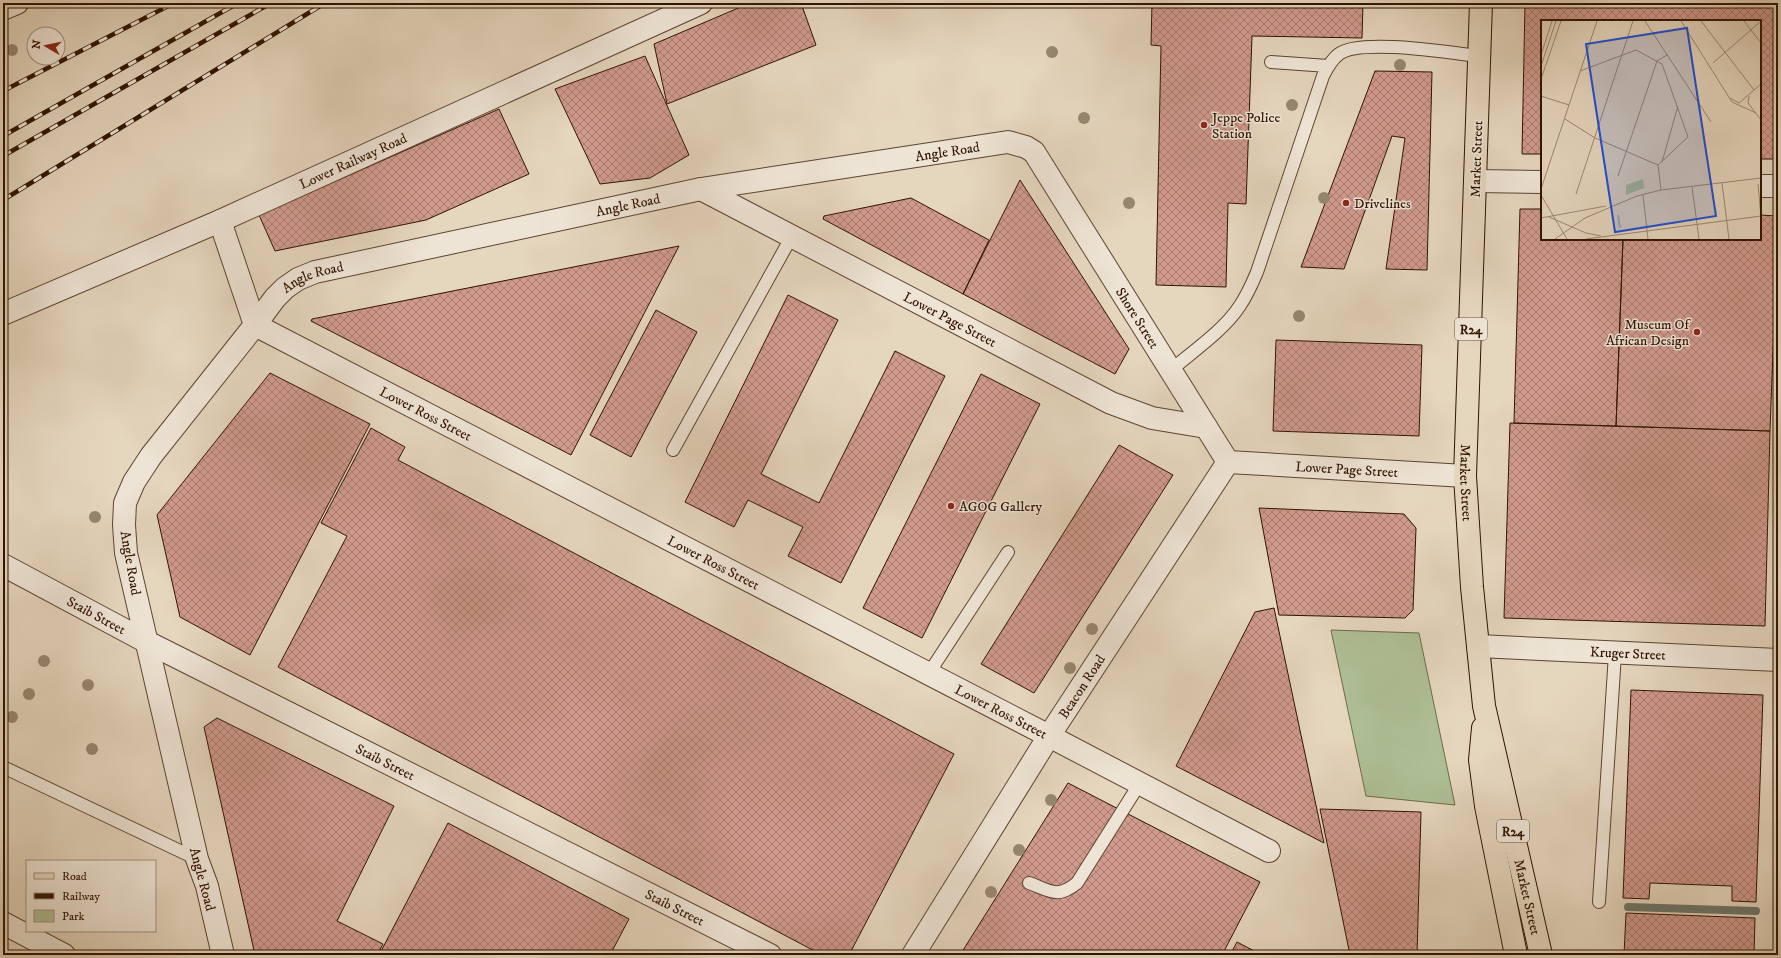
<svg xmlns="http://www.w3.org/2000/svg" width="1781" height="958" font-family="'IM FELL DW Pica',serif">
  <defs>
    <pattern id="building-cross-hatch" width="8" height="8" patternUnits="userSpaceOnUse"><rect width="8" height="8" fill="#d19a8e"/><path d="M0 0l8 8M0 8l8-8" fill="none" stroke="#aa7c72"/></pattern>
  </defs>
  <rect width="100%" height="100%" fill="#e5d6be"/>
  <filter id="stains"><feTurbulence type="fractalNoise" baseFrequency=".005" numOctaves="4"/><feColorMatrix values="0 0 0 0 .2 0 0 0 0 .09 0 0 0 0 .02 0 0 0 .5 -.17"/></filter>
  <radialGradient id="worn" r=".72"><stop offset=".6" stop-color="#630" stop-opacity="0"/><stop offset="1" stop-color="#630" stop-opacity=".3"/></radialGradient>
  <path fill="#aebf96" stroke="#6f694c" d="M 1331,630 L 1419,633 L 1455,805 L 1366,796 Z"/>
  <g fill="none" stroke-linecap="round" stroke-linejoin="round">
    <path stroke="#6d776b" stroke-width="8" d="M 1628,907 L 1756,911"/>
  </g>
  <path fill="url(#building-cross-hatch)" stroke="#301301" d="M 750,3 L 801,3 L 816,45 L 667,104 L 654,44 Z
    M 1152,3 L 1363,3 L 1362,38 L 1252,36 L 1246,204 L 1228,203 L 1226,287 L 1156,285 L 1161,46 L 1151,45 Z
    M 1525,3 L 1778,3 L 1778,159 L 1760,159 L 1760,21 L 1542,21 L 1542,154 L 1522,154 Z
    M 645,56 L 689,155 L 650,178 L 600,184 L 555,89 Z
    M 1375,71 L 1432,72 L 1427,270 L 1386,269 L 1405,138 L 1392,136 L 1344,269 L 1301,267 Z
    M 499,109 L 529,174 L 426,220 L 275,251 L 259,215 Z
    M 1020,180 L 1129,349 L 1115,374 L 963,294 Z
    M 911,198 L 989,240 L 963,294 L 823,219 L 824,216 Z
    M 1520,209 L 1542,209 L 1542,239 L 1623,239 L 1616,426 L 1514,423 Z
    M 1760,215 L 1778,216 L 1770,431 L 1616,426 L 1623,239 L 1760,239 Z
    M 679,246 L 571,455 L 311,321 L 312,319 Z
    M 788,295 L 838,320 L 761,474 L 819,503 L 895,351 L 945,376 L 841,583 L 788,556 L 803,527 L 748,500 L 734,527 L 685,502 Z
    M 656,310 L 697,332 L 631,457 L 590,435 Z
    M 1276,340 L 1422,345 L 1419,436 L 1273,431 Z
    M 270,373 L 370,424 L 250,655 L 180,617 L 157,515 Z
    M 981,374 L 1040,404 L 922,638 L 863,608 Z
    M 1510,423 L 1770,431 L 1765,626 L 1504,618 Z
    M 371,428 L 405,447 L 398,460 L 954,754 L 849,955 L 822,955 L 278,667 L 347,536 L 321,523 Z
    M 1119,445 L 1173,475 L 1034,693 L 981,664 Z
    M 1259,508 L 1404,514 L 1416,528 L 1413,610 L 1405,618 L 1279,615 Z
    M 1274,608 L 1324,843 L 1176,766 L 1255,612 Z
    M 1631,690 L 1763,695 L 1756,902 L 1732,901 L 1732,886 L 1650,883 L 1649,899 L 1623,898 Z
    M 217,718 L 394,806 L 337,921 L 383,944 L 377,955 L 255,955 L 204,727 Z
    M 1068,783 L 1260,882 L 1222,955 L 960,955 Z
    M 1320,809 L 1421,812 L 1417,955 L 1350,955 Z
    M 448,823 L 629,919 L 610,955 L 379,955 Z
    M 1626,913 L 1755,918 L 1754,955 L 1624,955 Z
    M 1237,942 L 1262,955 L 1230,955 Z"/>
  <g fill="none" stroke-linecap="round" stroke-linejoin="round">
    <defs>
      <path id="lane" d="M 1271,62 L 1328,66
        M 1171,370 C 1192,352 1224,330 1239,307 C 1246,297 1252,284 1257,272 L 1323,76 C 1327,68 1332,59 1339,54 C 1360,38 1451,53 1479,56
        M 673,450 L 792,236
        M 929,673 L 1008,552
        M 3,767 L 197,859
        M 1029,883 C 1051,891 1057,899 1077,883 L 1140,783
        M 1599,902 L 1615,654"/>
      <g id="street">
        <path d="M 3,9 L 17,3"/>
        <path d="M 1476,181 L 1542,182"/>
        <path d="M 1760,186 L 1778,186"/>
        <path id="s1" d="M 701,189 L 1111,403 L 1152,418 L 1206,427"/>
        <path id="s2" d="M 220,221 L 255,325 L 1049,736 L 1269,851"/>
        <path id="s3" d="M 3,314 L 220,221 L 701,3"/>
        <path id="s4" d="M 1228,462 L 1465,476"/>
        <path id="s5" d="M 3,565 L 147,642 L 770,955"/>
        <path id="s6" d="M 1478,646 L 1778,660"/>
        <path d="M 3,923 L 64,955"/>
        <path id="s7" d="M 223,955 L 207,886 L 197,859 L 126,553 L 124,525 L 125,503 L 134,482 L 151,456 L 255,325 L 275,298 L 285,288 L 298,279 L 315,272 L 701,189 L 1008,142 L 1026,147 L 1034,152 L 1228,462"/>
        <path id="s8" d="M 913,955 L 1049,736 L 1228,462"/>
      </g>
      <g id="primary">
        <path id="s9" d="M 1481,3 L 1465,476 L 1472,587 L 1484,706 L 1541,955"/>
        <path d="M 1483,728 L 1480,760 L 1486,806 L 1516,955"/>
      </g>
    </defs>
    <use href="#lane" stroke="#5d4430" stroke-width="14"/>
    <use href="#street" stroke="#5d4430" stroke-width="24"/>
    <use href="#primary" stroke="#301301" stroke-width="24"/>
    <use href="#lane" stroke="#eee4d5" stroke-width="12"/>
    <use href="#street" stroke="#eee4d5" stroke-width="22"/>
    <use href="#primary" stroke="#e5d6be" stroke-width="22"/>
    <defs>
      <path id="rail" d="M 3,91 L 174,3
        M 3,136 L 238,3
        M 3,156 L 271,3
        M 3,200 L 325,3"/>
    </defs>
    <use href="#rail" stroke="#301301" stroke-width="4.5"/>
    <use href="#rail" stroke="#eee4d5" stroke-width="3" stroke-dasharray="9" stroke-linecap="butt"/>
  </g>
  <g fill="#96876f">
    <circle cx="12" cy="50" r="6"/>
    <circle cx="1052" cy="52" r="6"/>
    <circle cx="1400" cy="65" r="6"/>
    <circle cx="1292" cy="105" r="6"/>
    <circle cx="1084" cy="118" r="6"/>
    <circle cx="1324" cy="198" r="6"/>
    <circle cx="1129" cy="203" r="6"/>
    <circle cx="1299" cy="316" r="6"/>
    <circle cx="95" cy="517" r="6"/>
    <circle cx="1092" cy="629" r="6"/>
    <circle cx="44" cy="661" r="6"/>
    <circle cx="1070" cy="668" r="6"/>
    <circle cx="88" cy="685" r="6"/>
    <circle cx="29" cy="694" r="6"/>
    <circle cx="12" cy="717" r="6"/>
    <circle cx="92" cy="749" r="6"/>
    <circle cx="1051" cy="800" r="6"/>
    <circle cx="1019" cy="850" r="6"/>
    <circle cx="991" cy="892" r="6"/>
  </g>
  <g fill="#8f2418" stroke="#eee4d5" stroke-width="1.5">
    <circle cx="1204" cy="125" r="4"/>
    <circle cx="1346" cy="203" r="4"/>
    <circle cx="1697" cy="332" r="4"/>
    <circle cx="951" cy="506" r="4"/>
  </g>
  <g text-anchor="middle" stroke-width="3" stroke-linejoin="round" paint-order="stroke">
    <g fill="#eee4d5" stroke="#695241" stroke-width="1">
      <rect x="1455" y="318" width="32" height="22" rx="3"/>
      <rect x="1497" y="820" width="32" height="22" rx="3"/>
    </g>
    <g font-size="13" font-weight="bold" fill="#301301">
      <text x="1471" y="334">R24</text>
      <text x="1513" y="836">R24</text>
    </g>
    <g font-size="14" fill="#301301" stroke="#eee4d5" text-anchor="start">
      <text x="1212" y="122">Jeppe Police<tspan x="1212" dy="16">Station</tspan></text>
      <text x="1354" y="208">Drivelines</text>
      <text x="1689" y="329" text-anchor="end">Museum Of<tspan x="1689" dy="16">African Design</tspan></text>
      <text x="959" y="511">AGOG Gallery</text>
    </g>
    <g font-size="14" fill="#301301" stroke="#eee4d5">
      <text dy="5" stroke="none"><textPath href="#s7" startOffset="1411">Angle Road</textPath></text>
      <text transform="translate(1476 159) rotate(-88)" y="5">Market Street</text>
      <text dy="5" stroke="none"><textPath href="#s3" startOffset="382">Lower Railway Road</textPath></text>
      <text dy="5" stroke="none"><textPath href="#s7" startOffset="1087">Angle Road</textPath></text>
      <text dy="5" stroke="none"><textPath href="#s7" startOffset="763">Angle Road</textPath></text>
      <text dy="5" stroke="none"><textPath href="#s7" startOffset="1696">Shore Street</textPath></text>
      <text dy="5" stroke="none"><textPath href="#s1" startOffset="281">Lower Page Street</textPath></text>
      <text dy="5" stroke="none"><textPath href="#s2" startOffset="302">Lower Ross Street</textPath></text>
      <text dy="5" stroke="none"><textPath href="#s4" startOffset="119">Lower Page Street</textPath></text>
      <text dy="5" stroke="none"><textPath href="#s9" startOffset="480">Market Street</textPath></text>
      <text dy="5" stroke="none"><textPath href="#s2" startOffset="626">Lower Ross Street</textPath></text>
      <text transform="translate(131 563) rotate(80)" y="5">Angle Road</text>
      <text dy="5" stroke="none"><textPath href="#s5" startOffset="106">Staib Street</textPath></text>
      <text dy="5" stroke="none"><textPath href="#s6" startOffset="150">Kruger Street</textPath></text>
      <text dy="5" stroke="none"><textPath href="#s8" startOffset="317">Beacon Road</textPath></text>
      <text dy="5" stroke="none"><textPath href="#s2" startOffset="950">Lower Ross Street</textPath></text>
      <text dy="5" stroke="none"><textPath href="#s5" startOffset="430">Staib Street</textPath></text>
      <text transform="translate(203 879) rotate(75)" y="5">Angle Road</text>
      <text dy="5" stroke="none"><textPath href="#s9" startOffset="900">Market Street</textPath></text>
      <text dy="5" stroke="none"><textPath href="#s5" startOffset="754">Staib Street</textPath></text>
    </g>
  </g>
  <g transform="translate(1541 20)">
    <rect width="220" height="220" fill="#e5d6be"/>
    <path d="M 102,159 L 103,168 L 85,175 L 85,165 Z" fill="#aebf96"/>
    <path fill="none" stroke="#96b9b2" stroke-width="2" d="M 77,195 L 79,208"/>
    <path fill="none" stroke="#9d8872" stroke-width="1" d="M 104,1 L 170,102M 140,1 L 191,82 L 215,93M 160,1 L 213,70M 203,1 L 220,23M 0,35 L 11,1M 172,43 L 220,1M 0,46 L 15,1M 39,51 L 95,30 L 121,44 L 147,117 L 117,145M 0,59 L 20,1M 0,76 L 28,85M 208,76 L 207,83 L 220,100M 189,78 L 198,83 L 220,64M 24,99 L 54,118 L 117,145M 121,142 L 137,86M 117,145 L 120,170M 77,156 L 116,41 L 126,35M 181,163 L 188,219M 217,164 L 220,197M 151,167 L 158,219M 0,169 L 56,1M 35,174 L 92,1M 0,175 L 26,219M 102,175 L 107,219M 8,197 L 45,213 L 60,216M 0,198 L 65,186M 14,219 L 44,198 L 96,176 L 120,170 L 220,158M 45,219 L 220,196"/>
    <path fill="#1d4ed8" fill-opacity="0.15" stroke="#1d4ed8" stroke-width="2" d="M 146,8 L 175,196 L 74,212 L 45,24 Z"/>
    <rect width="220" height="220" fill="none" stroke="#301301" stroke-width="2"/>
  </g>
  <rect width="1781" height="958" fill="none" stroke="#e5d6be" stroke-width="16"/>
  <rect x="4" y="4" width="1773" height="950" fill="none" stroke="#301301" stroke-width="2"/>
  <rect x="8" y="8" width="1765" height="942" fill="none" stroke="#301301"/>
  <rect x="26" y="860" width="130" height="72" fill="#eee4d5" stroke="#a29080"/>
  <rect x="34" y="873" width="20" height="6" fill="#e5d6be" stroke="#a29080"/>
  <text x="62" y="880" font-size="12" fill="#301301">Road</text>
  <rect x="34" y="893" width="20" height="6" fill="#301301" stroke="#a29080"/>
  <text x="62" y="900" font-size="12" fill="#301301">Railway</text>
  <rect x="34" y="910" width="20" height="12" fill="#aebf96" stroke="#a29080"/>
  <text x="62" y="920" font-size="12" fill="#301301">Park</text>
  <g transform="translate(46 46) rotate(279)"><circle r="19" fill="#eee4d5" stroke="#a29080"/>
  <path d="M0-3L7 15L0 10L-7 15Z" fill="#8f2418"/>
  <text y="-6" font-size="11" font-weight="bold" text-anchor="middle" fill="#301301">N</text>
  </g>
  <rect width="100%" height="100%" filter="url(#stains)"/>
  <rect width="100%" height="100%" fill="url(#worn)"/>
</svg>
